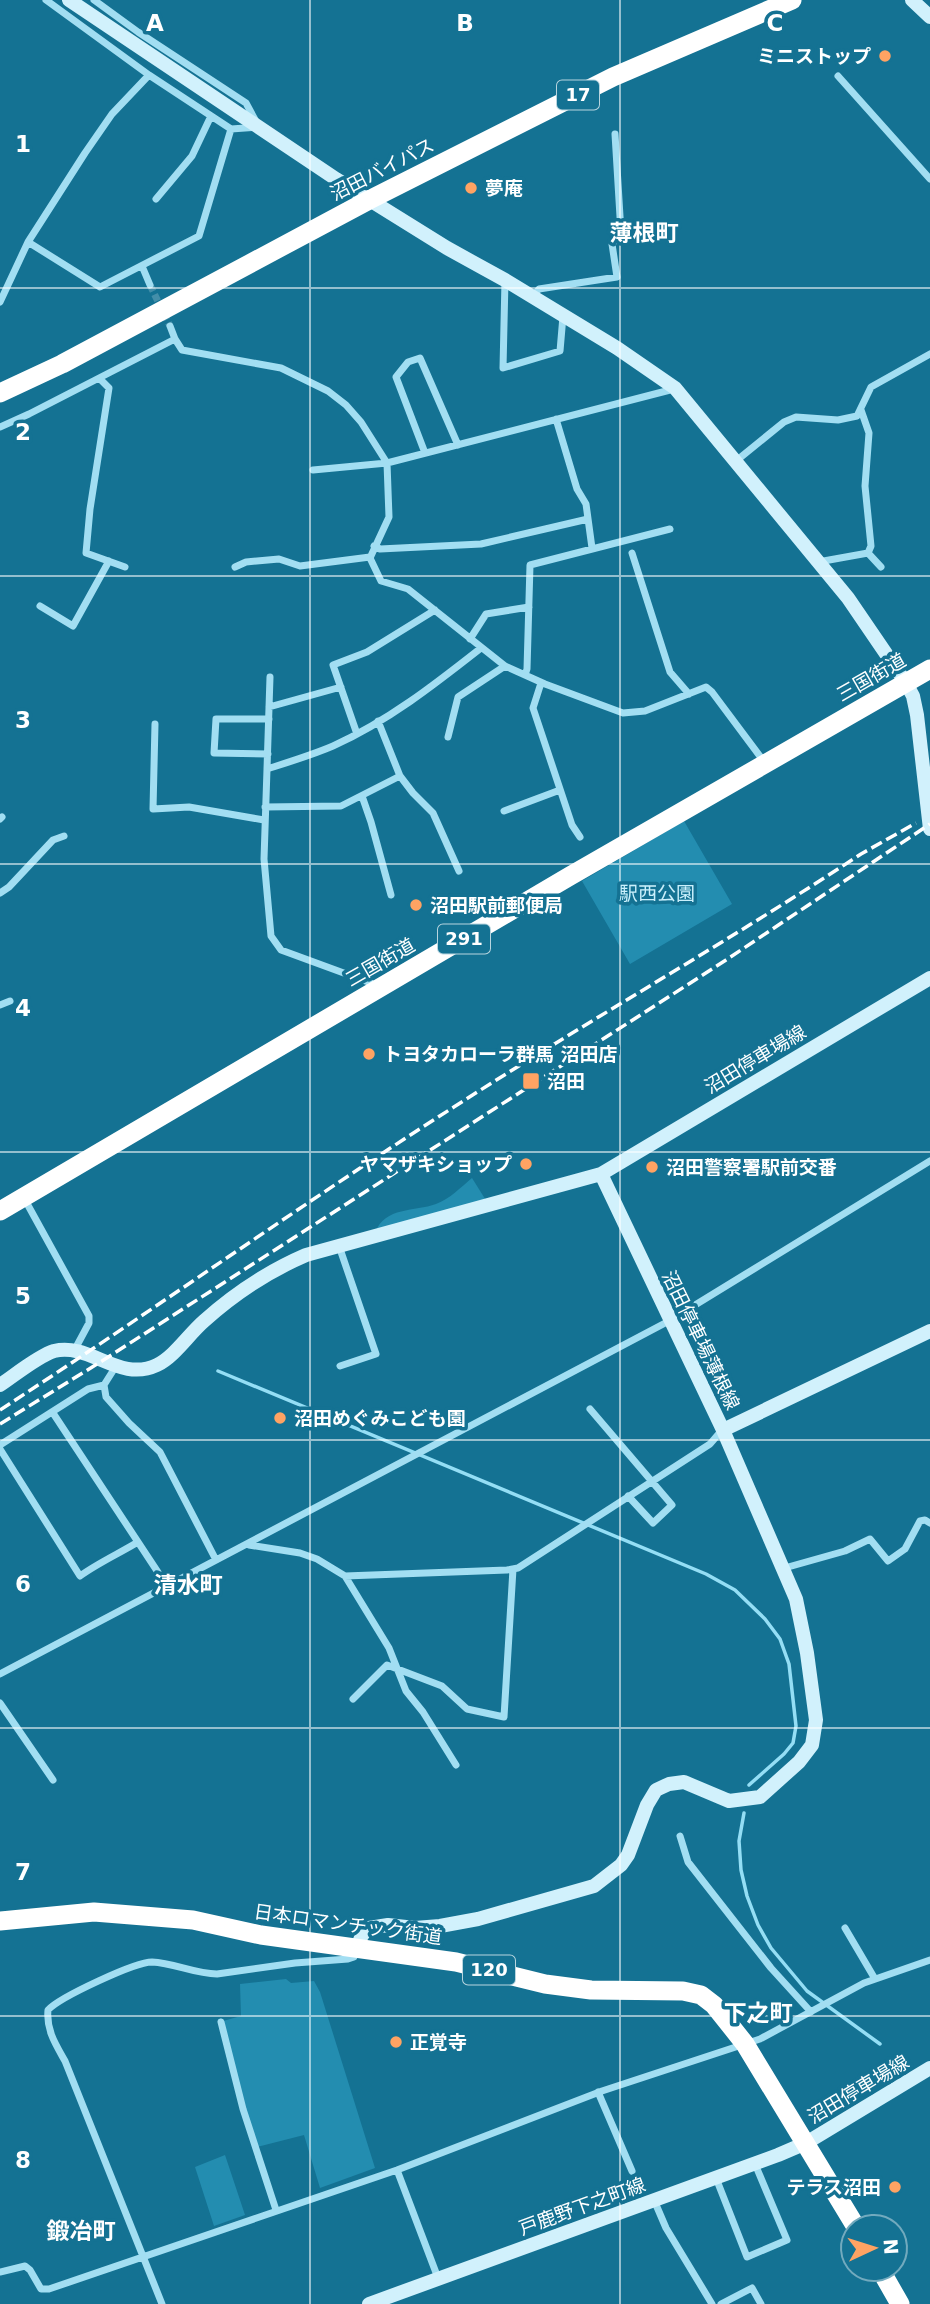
<svg xmlns="http://www.w3.org/2000/svg" width="930" height="2304" font-family="'DejaVu Sans','Noto Sans JP',sans-serif">
  <rect width="100%" height="100%" fill="#147293"/>
  <path fill="#238db0" d="M 684,821 L 732,904 L 630,964 L 582,881 Z
    M 472,1178 L 487,1202 L 375,1233 C 385,1206 415,1212 436,1204 C 450,1199 461,1187 472,1178 Z
    M 286,1979 L 291,1983 L 314,1981 L 320,1992 L 375,2168 L 320,2188 L 304,2135 L 257,2147 L 232,2061 L 223,2021 L 241,2016 L 240,1984 Z
    M 225,2155 L 245,2215 L 214,2226 L 195,2167 Z"/>
  <g fill="none" stroke-linecap="round" stroke-linejoin="round">
    <path stroke="#94def5" stroke-width="3.5" d="M 218,1371 L 706,1574 L 735,1590 L 765,1619 L 780,1639 L 789,1664 L 796,1726 L 793,1743 L 784,1754 L 749,1785
      M 744,1813 L 739,1841 L 741,1870 L 747,1896 L 758,1925 L 771,1948 L 807,1991 L 880,2044"/>
    <path stroke="#438ea9" stroke-width="7" stroke-dasharray="7 3.5" stroke-linecap="butt" d="M 150,285 L 170,326"/>
    <path stroke="#a2def2" stroke-width="7" d="M 46,0 L 149,75
      M 838,76 L 930,179
      M 156,199 L 192,156 L 211,116
      M 28,242 L 100,287 L 199,236 L 231,129
      M 142,266 L 150,285
      M 505,280 L 503,368 L 560,351 L 563,316
      M 533,296 L 539,289 L 617,277 L 612,244 L 621,233 L 615,134
      M 0,302 L 28,242 L 85,153 L 112,114 L 149,75 L 231,129 L 259,127 L 246,103 L 138,32 L 94,0
      M 170,326 L 175,339 L 182,350 L 281,368 L 328,391 L 346,405 L 361,422 L 387,463 L 674,389
      M 100,379 L 109,388 L 90,509 L 86,553 L 125,567
      M 861,410 L 869,433 L 865,486 L 871,546 L 868,553
      M 556,419 L 577,489 L 586,504 L 592,548
      M 0,427 L 29,414 L 175,339
      M 425,453 L 396,377 L 408,362 L 420,358 L 458,445
      M 736,461 L 784,422 L 796,417 L 838,420 L 857,416 L 871,387 L 930,354
      M 313,470 L 387,463 L 389,517 L 370,558 L 381,581 L 408,589 L 505,666 L 545,684 L 623,713 L 645,711 L 706,687 L 712,692 L 765,763
      M 374,546 L 380,549 L 481,544 L 588,519
      M 632,553 L 670,672 L 689,694
      M 818,562 L 868,553 L 881,567
      M 235,567 L 246,562 L 279,559 L 300,566 L 370,557
      M 40,606 L 73,626 L 109,561
      M 470,639 L 486,614 L 529,607
      M 525,675 L 527,669 L 530,565 L 670,529
      M 541,683 L 533,708 L 572,825 L 580,837
      M 269,707 L 341,687
      M 378,721 L 400,776 L 413,793 L 433,813 L 459,871
      M 155,724 L 153,809 L 189,807 L 264,820
      M 357,734 L 333,665 L 367,652 L 435,610
      M 448,737 L 458,697 L 505,666
      M 268,754 L 214,753 L 216,719 L 269,719
      M 267,769 L 270,677
      M 362,796 L 371,822 L 391,895
      M 265,807 L 341,806 L 400,776
      M 504,811 L 560,790
      M 0,819 L 2,817
      M 0,893 L 9,887 L 53,840 L 64,836
      M 376,987 L 371,983 L 281,950 L 271,936 L 264,859 L 267,769 C 289,762 312,755 333,746 C 388,721 434,685 481,648
      M 0,1005 L 10,1001
      M 24,1198 L 89,1316 L 89,1323 L 74,1351
      M 339,1246 L 376,1354 L 340,1366
      M 104,1385 L 106,1397 L 129,1423 L 160,1452 L 216,1560
      M 590,1409 L 672,1505 L 653,1523 L 628,1496
      M 53,1413 L 167,1586
      M 0,1445 L 88,1389 L 104,1385 L 116,1366
      M 0,1449 L 80,1576 C 98,1563 118,1554 138,1542
      M 249,1545 L 300,1553 L 317,1559 L 345,1576 L 507,1570 L 518,1568 L 710,1444 L 722,1430
      M 781,1569 L 845,1551 L 870,1539 L 888,1561 L 905,1549 L 920,1521 L 925,1520 L 930,1523
      M 345,1576 L 389,1648 L 406,1691 L 423,1712 L 456,1765
      M 0,1674 L 669,1321 L 930,1161
      M 353,1699 L 387,1665 L 442,1686 L 467,1709 L 504,1717 L 513,1569
      M 0,1703 L 53,1780
      M 680,1836 L 688,1862 L 771,1968 L 811,2012
      M 845,1928 L 875,1979
      M 221,2022 L 243,2109 L 276,2210
      M 598,2092 L 632,2171
      M 397,2170 L 438,2278
      M 716,2178 L 747,2257 L 787,2240 L 755,2164
      M 654,2200 L 666,2228 L 712,2304
      M 0,2272 L 25,2266 L 30,2270 L 41,2289 L 49,2289 L 397,2170 L 602,2091 L 760,2039 L 864,1983 L 930,1960
      M 162,2304 L 65,2061 C 56,2045 46,2030 48,2010 C 60,1997 135,1962 152,1962 C 174,1963 195,1974 217,1974 L 295,1963 L 348,1959 L 354,1957 L 356,1951
      M 721,2304 L 752,2288 L 761,2304"/>
    <path stroke="#d1f1fc" stroke-width="14" d="M 69,0 L 336,179 L 447,248 L 505,280 L 617,348 L 675,388 L 848,598 L 906,683 L 913,696 L 917,715 L 930,829
      M 912,0 L 930,17
      M 0,1385 C 15,1375 38,1356 54,1351 C 90,1342 119,1383 157,1365 C 175,1356 188,1335 204,1321 C 234,1294 269,1271 306,1255 L 601,1174 L 930,978
      M 723,1430 L 930,1331
      M 357,1948 L 362,1935 L 369,1928 L 388,1925 L 415,1928 L 440,1926 L 478,1919 L 594,1886 L 621,1865 L 628,1855 L 647,1805 L 656,1790 L 669,1784 L 684,1782 L 729,1801 L 760,1797 L 799,1762 L 812,1745 L 816,1720 L 807,1653 L 796,1599 L 723,1430 L 601,1174
      M 369,2304 L 778,2155 L 806,2143 L 930,2068"/>
    <path stroke="#fff" stroke-width="19" d="M 0,393 L 62,364 L 369,200 L 613,77 L 792,0
      M 0,1211 L 570,876 L 930,669
      M 0,1921 L 94,1912 L 193,1920 L 261,1935 L 456,1962 L 545,1984 L 591,1990 L 683,1991 L 701,1995 L 714,2005 L 745,2044 L 856,2227
      M 880,2269 L 900,2304"/>
    <path stroke="#fff" stroke-width="3.5" stroke-dasharray="12 5" stroke-linecap="butt" d="M 0,1410 C 154,1310 303,1203 457,1105 C 591,1019 729,941 861,854 L 916,823
      M 0,1424 L 102,1361 L 726,960 L 930,824"/>
  </g>
  <path fill="none" stroke="#fff" stroke-width="2" stroke-opacity="0.55" d="M 310,0 L 310,2304M 620,0 L 620,2304M 0,288 L 930,288M 0,576 L 930,576M 0,864 L 930,864M 0,1152 L 930,1152M 0,1440 L 930,1440M 0,1728 L 930,1728M 0,2016 L 930,2016"/>
  <g fill="#ffa363" stroke="#147293" stroke-width="2.5">
    <circle cx="885" cy="56" r="7"/>
    <circle cx="471" cy="188" r="7"/>
    <circle cx="416" cy="905" r="7"/>
    <circle cx="369" cy="1054" r="7"/>
    <rect x="522" y="1072" width="18" height="18" rx="3.5"/>
    <circle cx="526" cy="1164" r="7"/>
    <circle cx="652" cy="1167" r="7"/>
    <circle cx="280" cy="1418" r="7"/>
    <circle cx="396" cy="2042" r="7"/>
    <circle cx="895" cy="2187" r="7"/>
  </g>
  <g text-anchor="middle" stroke-width="7" stroke-linejoin="round" paint-order="stroke">
    <g fill="#147293" stroke="#b8d5df" stroke-width="2">
      <rect x="557" y="80.5" width="42" height="29" rx="5"/>
      <rect x="438" y="924.5" width="52" height="29" rx="5"/>
      <rect x="463" y="1955.5" width="52" height="29" rx="5"/>
    </g>
    <g font-size="18" font-weight="bold" fill="#fff">
      <text x="578" y="101">17</text>
      <text x="464" y="945">291</text>
      <text x="489" y="1976">120</text>
    </g>
    <g font-size="19" font-weight="bold" fill="#fff" stroke="#147293" text-anchor="start">
      <text x="871" y="63" text-anchor="end">ミニストップ</text>
      <text x="485" y="195">夢庵</text>
      <text x="430" y="912">沼田駅前郵便局</text>
      <text x="383" y="1061">トヨタカローラ群馬 沼田店</text>
      <text x="547" y="1088">沼田</text>
      <text x="512" y="1171" text-anchor="end">ヤマザキショップ</text>
      <text x="666" y="1174">沼田警察署駅前交番</text>
      <text x="294" y="1425">沼田めぐみこども園</text>
      <text x="410" y="2049">正覚寺</text>
      <text x="881" y="2194" text-anchor="end">テラス沼田</text>
    </g>
    <g font-size="19" fill="#fff" stroke="#147293">
      <text transform="translate(382 169) rotate(-27)" y="7">沼田バイパス</text>
      <text transform="translate(871 677) rotate(-30)" y="7">三国街道</text>
      <text transform="translate(380 962) rotate(-30)" y="7">三国街道</text>
      <text transform="translate(755 1059) rotate(-31)" y="7">沼田停車場線</text>
      <text transform="translate(701 1340) rotate(64)" y="7">沼田停車場薄根線</text>
      <text transform="translate(348 1924) rotate(8)" y="7">日本ロマンチック街道</text>
      <text transform="translate(858 2089) rotate(-31)" y="7">沼田停車場線</text>
      <text transform="translate(582 2206) rotate(-20)" y="7">戸鹿野下之町線</text>
    </g>
    <g font-size="19" fill="#caf0fc" stroke="#147293">
      <text x="657" y="900">駅西公園</text>
    </g>
    <g font-size="23" font-weight="bold" fill="#fff" stroke="#147293">
      <text x="644" y="241">薄根町</text>
      <text x="188" y="1593">清水町</text>
      <text x="758" y="2021">下之町</text>
      <text x="81" y="2239">鍛冶町</text>
    </g>
  </g>
  <g font-size="23" text-anchor="middle" font-weight="bold" fill="#fff" stroke="#147293" stroke-width="7" stroke-linejoin="round" paint-order="stroke">
    <text x="155" y="31">A</text>
    <text x="465" y="31">B</text>
    <text x="775" y="31">C</text>
    <text x="23" y="152">1</text>
    <text x="23" y="440">2</text>
    <text x="23" y="728">3</text>
    <text x="23" y="1016">4</text>
    <text x="23" y="1304">5</text>
    <text x="23" y="1592">6</text>
    <text x="23" y="1880">7</text>
    <text x="23" y="2168">8</text>
  </g>
  <g transform="translate(874 2248) rotate(86)"><circle r="33" fill="#147293" stroke="#72aabe" stroke-width="2"/>
  <path d="M0-5L12 26L0 18L-12 26Z" fill="#ffa363"/>
  <text y="-10" font-size="19" font-weight="bold" text-anchor="middle" fill="#ffffff">N</text>
  </g>
</svg>
